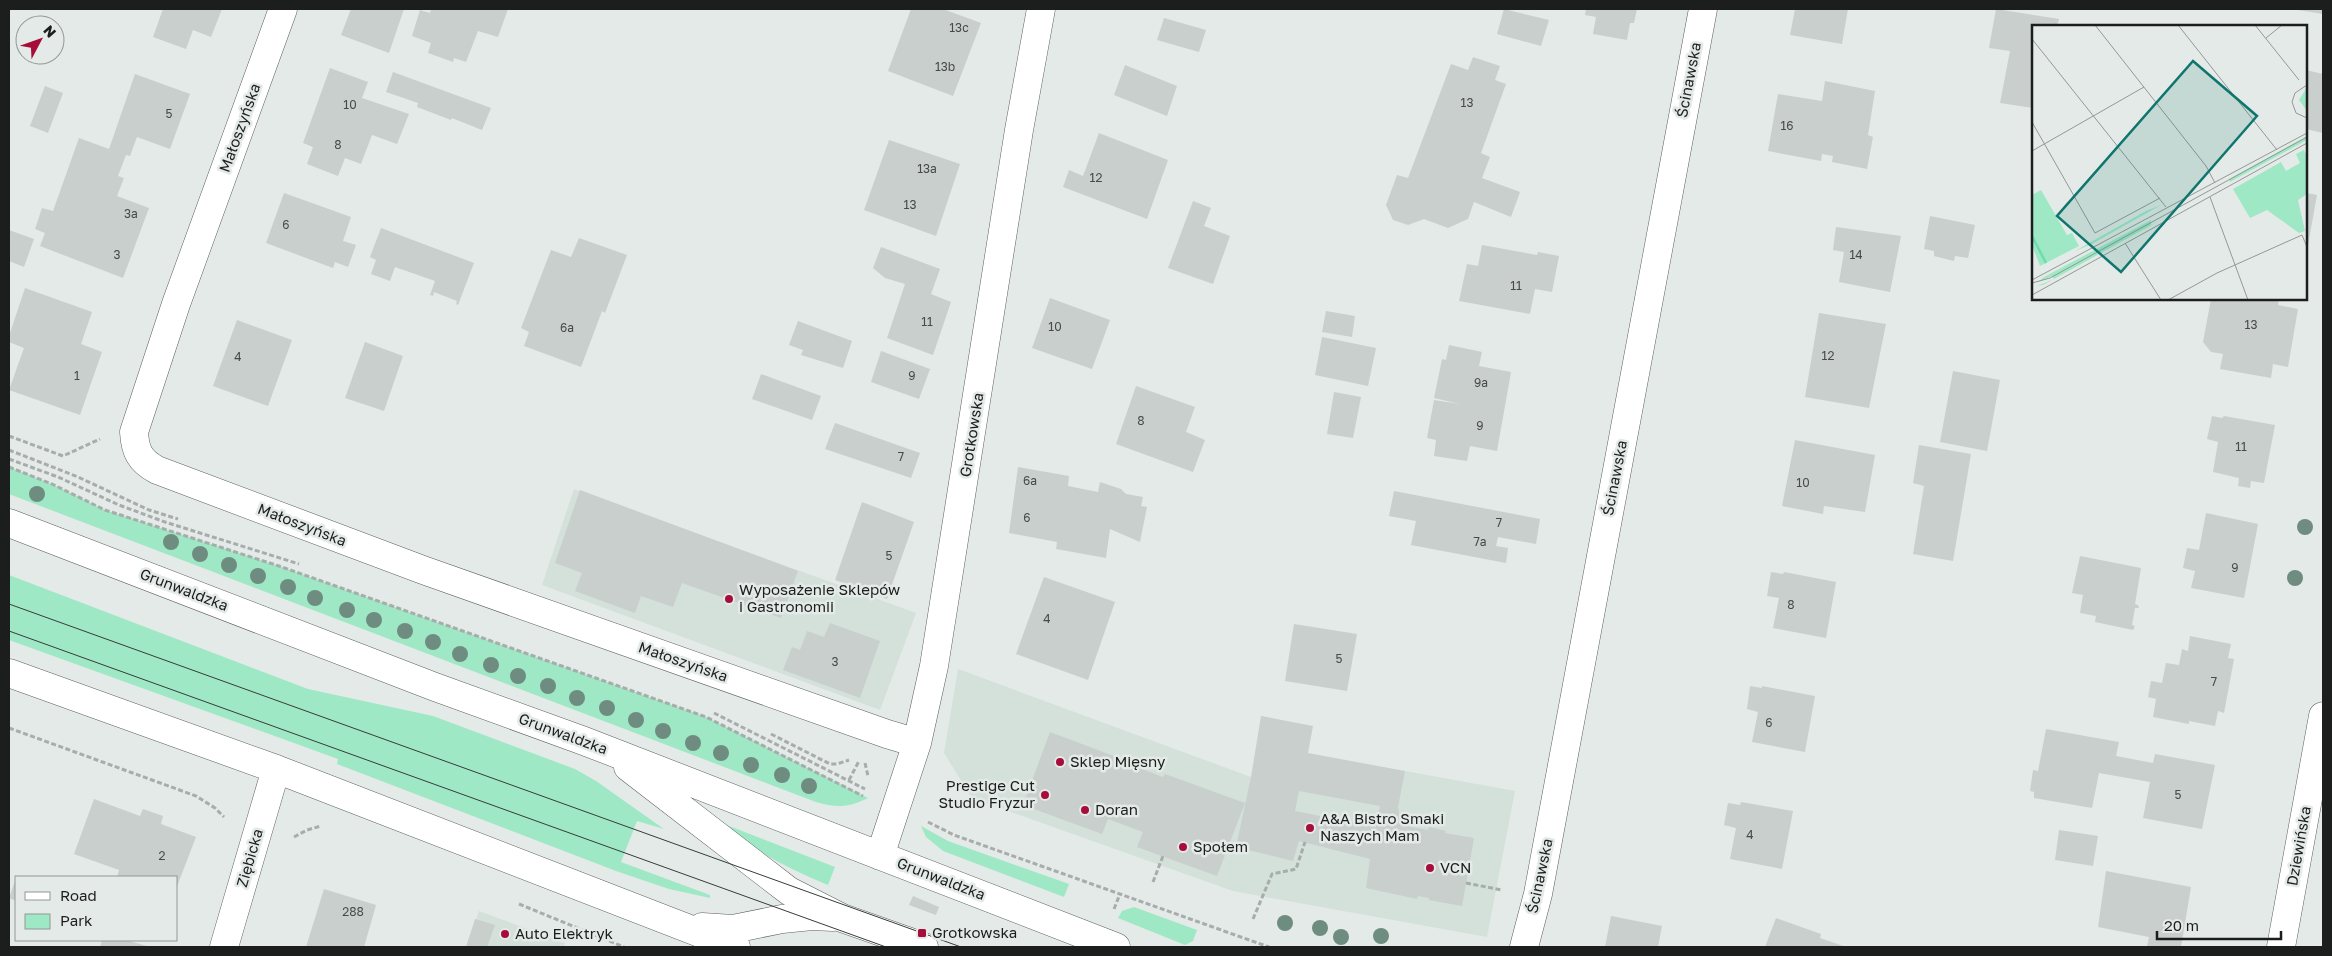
<svg xmlns="http://www.w3.org/2000/svg" width="2332" height="956" font-family="'Golos Text',sans-serif">
  <rect width="100%" height="100%" fill="#e4eae7"/>
  <path fill="#d3e1da" d="M 574,489 L 916,613 L 880,710 L 542,585 Z
    M 958,669 L 1251,777 L 1405,771 L 1515,791 L 1487,937 L 1233,891 L 972,798 L 944,753 Z
    M 479,911 L 565,943 L 564,947 L 466,947 Z"/>
  <path fill="#9ee8c6" d="M 9,467 L 52,484 L 105,510 L 279,566 L 706,717 L 868,798 C 847,808 837,808 816,802 L 9,494 Z
    M 9,575 L 308,689 L 433,716 L 575,769 L 596,781 L 664,829 L 637,821 L 621,862 L 710,895 L 710,898 L 669,889 L 616,871 L 337,764 L 338,759 L 9,640 Z
    M 724,824 L 835,867 L 828,885 C 790,870 756,851 722,828 Z
    M 921,826 L 948,841 L 1069,884 L 1064,897 L 943,851 L 926,837 Z
    M 1134,907 L 1197,930 L 1193,941 L 1185,945 L 1118,918 L 1122,911 Z"/>
  <path fill="#c9cfcc" fill-rule="evenodd" d="M 163,9 L 222,9 L 211,37 L 193,30 L 186,49 L 153,37 Z
    M 351,9 L 404,9 L 389,53 L 341,35 Z
    M 431,9 L 508,9 L 498,37 L 478,31 L 466,62 L 454,58 L 453,62 L 428,53 L 431,43 L 412,36 L 420,10 L 430,13 Z
    M 911,9 L 943,9 L 981,23 L 953,96 L 888,71 Z
    M 1504,9 L 1549,20 L 1541,46 L 1497,34 Z
    M 1586,9 L 1637,9 L 1634,23 L 1630,23 L 1627,40 L 1593,34 L 1596,17 L 1585,15 Z
    M 1795,9 L 1848,9 L 1842,44 L 1790,35 Z
    M 1996,9 L 2059,19 L 2057,26 L 2033,26 L 2033,108 L 2000,103 L 2010,51 L 1989,48 Z
    M 2298,9 L 2323,9 L 2323,14 L 2298,10 Z
    M 1164,18 L 1206,30 L 1199,52 L 1157,40 Z
    M 1473,57 L 1500,66 L 1495,80 L 1506,84 L 1481,153 L 1490,157 L 1482,178 L 1520,192 L 1511,217 L 1474,202 L 1468,219 L 1448,228 L 1424,219 L 1408,225 L 1393,220 L 1386,205 L 1397,175 L 1408,178 L 1451,64 L 1468,70 Z
    M 1125,65 L 1177,86 L 1167,116 L 1114,95 Z
    M 330,68 L 368,82 L 362,98 L 409,114 L 397,144 L 372,135 L 361,164 L 345,158 L 338,176 L 307,164 L 313,147 L 303,143 Z
    M 2306,70 L 2323,74 L 2323,133 L 2306,129 Z
    M 393,72 L 491,108 L 482,130 L 452,118 L 451,120 L 417,107 L 418,103 L 386,92 Z
    M 135,74 L 190,94 L 170,149 L 137,137 L 130,156 L 126,155 L 118,176 L 124,178 L 117,196 L 149,208 L 123,278 L 40,246 L 45,233 L 35,229 L 42,208 L 53,211 L 79,138 L 109,149 Z
    M 1825,81 L 1875,91 L 1868,135 L 1873,137 L 1867,169 L 1832,162 L 1833,156 L 1822,154 L 1821,161 L 1768,151 L 1778,94 L 1822,101 Z
    M 45,86 L 63,93 L 48,133 L 30,126 Z
    M 1099,133 L 1168,160 L 1147,219 L 1063,187 L 1069,170 L 1083,176 Z
    M 889,140 L 960,164 L 936,236 L 864,210 Z
    M 284,193 L 351,217 L 343,241 L 356,245 L 348,267 L 335,262 L 333,268 L 266,243 Z
    M 2306,193 L 2317,195 L 2307,251 L 2306,251 Z
    M 1193,201 L 1211,208 L 1204,226 L 1230,236 L 1213,284 L 1168,268 Z
    M 1930,216 L 1975,225 L 1968,258 L 1955,256 L 1954,261 L 1934,256 L 1934,251 L 1924,249 Z
    M 1836,227 L 1901,236 L 1890,292 L 1839,282 L 1844,252 L 1833,250 Z
    M 381,228 L 474,263 L 458,305 L 456,304 L 457,301 L 434,292 L 433,296 L 430,295 L 435,281 L 395,267 L 390,281 L 371,274 L 376,260 L 370,257 Z
    M 9,230 L 34,239 L 24,267 L 9,261 Z
    M 579,238 L 627,255 L 605,313 L 602,311 L 581,367 L 524,346 L 529,332 L 521,328 L 551,250 L 571,257 Z
    M 1482,245 L 1537,255 L 1538,252 L 1559,256 L 1552,292 L 1535,289 L 1530,314 L 1459,301 L 1467,264 L 1478,266 Z
    M 881,247 L 940,269 L 931,294 L 951,302 L 933,355 L 887,338 L 905,284 L 885,278 L 873,268 Z
    M 25,288 L 92,312 L 81,344 L 102,352 L 80,415 L 9,390 L 24,348 L 9,342 L 9,336 Z
    M 1050,298 L 1110,320 L 1092,369 L 1032,348 Z
    M 2211,299 L 2279,299 L 2278,305 L 2298,309 L 2288,367 L 2273,364 L 2271,378 L 2220,369 L 2223,354 L 2211,352 L 2203,342 Z
    M 1326,311 L 1355,316 L 1352,337 L 1322,332 Z
    M 1819,313 L 1886,324 L 1869,408 L 1805,397 Z
    M 237,320 L 292,340 L 268,406 L 213,386 Z
    M 798,321 L 852,341 L 843,368 L 801,355 L 803,350 L 789,345 Z
    M 1322,337 L 1376,348 L 1368,386 L 1315,375 Z
    M 365,342 L 403,356 L 384,411 L 345,398 Z
    M 1449,345 L 1482,352 L 1479,366 L 1511,372 L 1497,451 L 1470,446 L 1467,461 L 1434,456 L 1436,440 L 1427,438 L 1434,400 L 1460,404 L 1434,398 L 1442,359 L 1446,360 Z
    M 881,351 L 930,369 L 919,399 L 871,382 Z
    M 1953,371 L 2000,380 L 1987,451 L 1940,442 Z
    M 761,374 L 821,396 L 812,420 L 752,399 Z
    M 1136,386 L 1195,407 L 1186,432 L 1205,440 L 1193,472 L 1116,444 Z
    M 1334,392 L 1361,397 L 1353,438 L 1327,434 Z
    M 2212,416 L 2222,418 L 2224,416 L 2275,425 L 2264,483 L 2251,481 L 2250,488 L 2238,486 L 2239,478 L 2213,472 L 2218,442 L 2207,439 Z
    M 835,423 L 920,453 L 911,478 L 825,449 Z
    M 1795,440 L 1875,455 L 1865,512 L 1824,506 L 1823,514 L 1782,506 Z
    M 1919,445 L 1971,454 L 1953,561 L 1913,554 L 1924,486 L 1913,483 Z
    M 1018,467 L 1069,476 L 1068,486 L 1098,492 L 1100,482 L 1121,489 L 1126,494 L 1143,497 L 1141,506 L 1147,507 L 1140,542 L 1110,529 L 1106,558 L 1056,549 L 1057,542 L 1009,533 Z
    M 580,490 L 798,571 L 781,618 L 682,583 L 673,607 L 641,596 L 635,613 L 575,591 L 582,573 L 555,563 Z
    M 1394,491 L 1540,519 L 1536,544 L 1498,537 L 1496,546 L 1508,548 L 1506,563 L 1411,545 L 1416,521 L 1389,516 Z
    M 862,502 L 914,522 L 887,599 L 835,580 Z
    M 2206,513 L 2258,524 L 2244,598 L 2191,588 L 2195,571 L 2183,568 L 2187,548 L 2199,550 Z
    M 2080,556 L 2141,568 L 2135,604 L 2138,605 L 2139,608 L 2135,608 L 2132,625 L 2135,626 L 2133,630 L 2095,622 L 2096,616 L 2080,613 L 2083,595 L 2072,593 Z
    M 1771,572 L 1783,574 L 1784,572 L 1836,582 L 1826,638 L 1773,628 L 1779,598 L 1767,596 Z
    M 1044,577 L 1115,602 L 1088,680 L 1016,654 Z
    M 830,623 L 880,641 L 860,698 L 783,670 L 792,647 L 800,650 L 807,631 L 824,637 Z
    M 1294,624 L 1357,634 L 1347,691 L 1285,681 Z
    M 2190,636 L 2231,644 L 2228,658 L 2234,659 L 2224,713 L 2218,711 L 2215,726 L 2189,721 L 2189,724 L 2153,717 L 2156,699 L 2148,697 L 2151,681 L 2162,683 L 2166,663 L 2179,665 L 2182,649 L 2188,651 Z
    M 1750,686 L 1762,688 L 1762,686 L 1815,696 L 1805,752 L 1752,742 L 1758,712 L 1747,709 Z
    M 1261,716 L 1313,726 L 1308,753 L 1405,771 L 1398,807 L 1401,825 L 1428,830 L 1429,827 L 1446,831 L 1445,833 L 1474,838 L 1462,906 L 1429,900 L 1429,898 L 1418,896 L 1417,899 L 1366,888 L 1370,859 L 1299,841 L 1293,861 L 1236,847 L 1251,777 ZM 1299,791 L 1380,806 L 1376,827 L 1295,811 Z
    M 2046,729 L 2119,742 L 2116,756 L 2153,763 L 2155,754 L 2215,765 L 2202,829 L 2143,818 L 2150,782 L 2099,773 L 2092,808 L 2034,798 L 2034,792 L 2030,791 L 2033,770 L 2038,771 Z
    M 1050,732 L 1130,762 L 1129,764 L 1163,777 L 1165,774 L 1245,803 L 1217,876 L 1137,847 L 1143,832 L 1108,819 L 1102,834 L 1023,805 Z
    M 94,799 L 140,816 L 143,809 L 163,816 L 161,824 L 196,837 L 176,889 L 176,877 L 117,877 L 119,870 L 74,854 Z
    M 1741,802 L 1793,811 L 1782,869 L 1730,859 L 1736,828 L 1724,825 L 1728,803 L 1740,805 Z
    M 2059,830 L 2098,836 L 2093,866 L 2055,860 Z
    M 2106,871 L 2191,887 L 2181,947 L 2147,947 L 2149,937 L 2098,927 Z
    M 16,878 L 16,901 L 9,898 Z
    M 324,889 L 376,905 L 364,947 L 306,947 Z
    M 913,896 L 939,907 L 936,915 L 909,905 Z
    M 1611,916 L 1662,926 L 1658,947 L 1605,947 Z
    M 1776,918 L 1821,934 L 1820,938 L 1846,947 L 1765,947 Z
    M 475,919 L 495,925 L 487,947 L 466,947 Z
    M 102,940 L 126,940 L 150,947 L 100,947 Z"/>
  <g fill="none" stroke-linecap="round" stroke-linejoin="round">
    <defs>
      <path id="minor" d="M 283,9 L 176,304 L 134,432 C 135,451 140,461 157,470 L 423,570 L 887,734 L 917,743
        M 9,523 L 435,687 L 584,741 L 1116,947
        M 9,673 L 276,769 L 736,947
        M 628,767 L 789,891 L 842,918 L 924,947
        M 880,856 L 917,743 L 934,666 L 1019,130 L 1041,9
        M 702,927 L 733,929 L 782,919 L 812,916 L 833,917
        M 224,947 L 276,769
        M 1524,947 L 1538,894 L 1703,9
        M 2281,947 L 2323,716"/>
    </defs>
    <use href="#minor" stroke="#5c615e" stroke-width="29"/>
    <path stroke="#a8acaa" stroke-width="3" stroke-dasharray="5 2.5" stroke-linecap="butt" d="M 9,436 L 63,456 L 100,439
      M 9,450 L 78,477 L 149,510 L 178,519
      M 9,459 L 58,477 L 119,505 L 165,522 L 299,564
      M 9,467 L 52,484 L 105,510 L 279,566 L 706,717 L 863,796
      M 714,713 L 865,789
      M 9,728 L 196,796 L 215,808 L 224,817
      M 771,734 L 830,764 L 837,764 L 849,760
      M 865,763 L 868,776
      M 849,780 L 859,761
      M 928,822 L 954,835 L 1269,947
      M 294,837 L 307,830 L 321,826
      M 1153,882 L 1163,856
      M 1466,883 L 1502,890
      M 519,904 L 624,947
      M 1114,909 L 1120,894
      M 1253,919 L 1272,874 L 1296,869 L 1305,842"/>
    <use href="#minor" stroke="#fff" stroke-width="28"/>
    <path stroke="#383b3a" stroke-width="1" d="M 9,604 L 961,947
      M 9,631 L 886,947"/>
  </g>
  <g fill="#6f8c81">
    <circle cx="37" cy="494" r="8"/>
    <circle cx="2305" cy="527" r="8"/>
    <circle cx="171" cy="542" r="8"/>
    <circle cx="200" cy="554" r="8"/>
    <circle cx="229" cy="565" r="8"/>
    <circle cx="258" cy="576" r="8"/>
    <circle cx="2295" cy="578" r="8"/>
    <circle cx="288" cy="587" r="8"/>
    <circle cx="315" cy="598" r="8"/>
    <circle cx="347" cy="610" r="8"/>
    <circle cx="374" cy="620" r="8"/>
    <circle cx="405" cy="631" r="8"/>
    <circle cx="433" cy="642" r="8"/>
    <circle cx="460" cy="654" r="8"/>
    <circle cx="491" cy="665" r="8"/>
    <circle cx="518" cy="676" r="8"/>
    <circle cx="548" cy="686" r="8"/>
    <circle cx="577" cy="698" r="8"/>
    <circle cx="607" cy="708" r="8"/>
    <circle cx="636" cy="720" r="8"/>
    <circle cx="663" cy="731" r="8"/>
    <circle cx="693" cy="743" r="8"/>
    <circle cx="721" cy="753" r="8"/>
    <circle cx="751" cy="765" r="8"/>
    <circle cx="782" cy="775" r="8"/>
    <circle cx="809" cy="786" r="8"/>
    <circle cx="1285" cy="923" r="8"/>
    <circle cx="1320" cy="928" r="8"/>
    <circle cx="1381" cy="936" r="8"/>
    <circle cx="1341" cy="937" r="8"/>
  </g>
  <g fill="#a60d3a" stroke="#e4eae7" stroke-width="2">
    <circle cx="729" cy="599" r="5"/>
    <circle cx="1060" cy="762" r="5"/>
    <circle cx="1045" cy="795" r="5"/>
    <circle cx="1085" cy="810" r="5"/>
    <circle cx="1310" cy="828" r="5"/>
    <circle cx="1183" cy="847" r="5"/>
    <circle cx="1430" cy="868" r="5"/>
    <rect x="917" y="928" width="10" height="10" rx="2.5"/>
    <circle cx="505" cy="934" r="5"/>
  </g>
  <g text-anchor="middle" stroke-width="5" stroke-linejoin="round" paint-order="stroke">
    <g font-size="12" fill="#474a49">
      <text x="959" y="32">13c</text>
      <text x="945" y="71">13b</text>
      <text x="1467" y="107">13</text>
      <text x="350" y="109">10</text>
      <text x="169" y="118">5</text>
      <text x="1787" y="130">16</text>
      <text x="338" y="149">8</text>
      <text x="927" y="173">13a</text>
      <text x="1096" y="182">12</text>
      <text x="910" y="209">13</text>
      <text x="131" y="218">3a</text>
      <text x="286" y="229">6</text>
      <text x="117" y="259">3</text>
      <text x="1856" y="259">14</text>
      <text x="1516" y="290">11</text>
      <text x="927" y="326">11</text>
      <text x="2251" y="329">13</text>
      <text x="1055" y="331">10</text>
      <text x="567" y="332">6a</text>
      <text x="1828" y="360">12</text>
      <text x="238" y="361">4</text>
      <text x="77" y="380">1</text>
      <text x="912" y="380">9</text>
      <text x="1481" y="387">9a</text>
      <text x="1141" y="425">8</text>
      <text x="1480" y="430">9</text>
      <text x="2241" y="451">11</text>
      <text x="901" y="461">7</text>
      <text x="1030" y="485">6a</text>
      <text x="1803" y="487">10</text>
      <text x="1027" y="522">6</text>
      <text x="1499" y="527">7</text>
      <text x="1480" y="546">7a</text>
      <text x="889" y="560">5</text>
      <text x="2235" y="572">9</text>
      <text x="1791" y="609">8</text>
      <text x="1047" y="623">4</text>
      <text x="1339" y="663">5</text>
      <text x="835" y="666">3</text>
      <text x="2214" y="686">7</text>
      <text x="1769" y="727">6</text>
      <text x="2178" y="799">5</text>
      <text x="1750" y="839">4</text>
      <text x="162" y="860">2</text>
      <text x="353" y="916">288</text>
    </g>
    <g font-size="15" fill="#1c1e1d" stroke="#e4eae7">
      <text transform="translate(1689 80) rotate(-79)" y="5">Ścinawska</text>
      <text transform="translate(240 128) rotate(-70)" y="5">Małoszyńska</text>
      <text transform="translate(972 435) rotate(-81)" y="5">Grotkowska</text>
      <text transform="translate(1615 478) rotate(-79)" y="5">Ścinawska</text>
      <text transform="translate(302 525) rotate(21)" y="5">Małoszyńska</text>
      <text transform="translate(184 590) rotate(21)" y="5">Grunwaldzka</text>
      <text transform="translate(683 662) rotate(19)" y="5">Małoszyńska</text>
      <text transform="translate(563 734) rotate(20)" y="5">Grunwaldzka</text>
      <text transform="translate(2299 846) rotate(-80)" y="5">Dziewińska</text>
      <text transform="translate(250 858) rotate(-74)" y="5">Ziębicka</text>
      <text transform="translate(1540 876) rotate(-78)" y="5">Ścinawska</text>
      <text transform="translate(941 879) rotate(21)" y="5">Grunwaldzka</text>
    </g>
    <g font-size="15" fill="#1c1e1d" stroke="#e4eae7" text-anchor="start">
      <text x="739" y="595">Wyposażenie Sklepów<tspan x="739" dy="17">i Gastronomii</tspan></text>
      <text x="1070" y="767">Sklep Mięsny</text>
      <text x="1035" y="791" text-anchor="end">Prestige Cut<tspan x="1035" dy="17">Studio Fryzur</tspan></text>
      <text x="1095" y="815">Doran</text>
      <text x="1320" y="824">A&amp;A Bistro Smaki<tspan x="1320" dy="17">Naszych Mam</tspan></text>
      <text x="1193" y="852">Społem</text>
      <text x="1440" y="873">VCN</text>
      <text x="932" y="938">Grotkowska</text>
      <text x="515" y="939">Auto Elektryk</text>
    </g>
  </g>
  <g transform="translate(2032 25)">
    <rect width="275" height="275" fill="#e4eae7"/>
    <path d="M 275,62 L 275,86 L 267,75 ZM 275,111 L 275,115 L 198,157 L 197,154 ZM 272,125 L 275,131 L 275,169 L 266,175 L 273,206 L 267,208 L 235,185 L 218,193 L 201,164 L 249,137 L 254,146 L 268,138 L 264,129 ZM 9,165 L 35,210 L 40,208 L 47,221 L 8,241 L 0,220 L 0,170 ZM 129,180 L 58,220 L 43,226 L 114,186 ZM 119,195 L 119,200 L 127,196 L 11,260 L 5,261 L 22,254 L 20,251 L 6,257 L 12,252 Z" fill="#9ee8c6"/>
    <path fill="none" stroke="#6ddcae" stroke-width="2.5" d="M 0,211 L 14,238"/>
    <path fill="none" stroke="#949896" stroke-width="1" d="M 63,0 L 174,141 L 183,158M 146,0 L 245,125M 223,0 L 267,55M 234,13 L 250,0M 0,14 L 134,182M 275,60 L 263,68 L 260,77 L 264,88 L 275,93M 0,97 L 63,208 L 128,173M 0,126 L 112,62M 178,172 L 216,275M 93,218 L 129,275M 0,255 L 275,108M 0,258 L 18,253 L 275,112M 0,270 L 275,118M 136,275 L 185,248 L 270,210 L 275,222"/>
    <path fill="#0f766e" fill-opacity="0.15" stroke="#0f766e" stroke-width="2.5" d="M 161,36 L 225,91 L 89,247 L 25,191 Z"/>
    <rect width="275" height="275" fill="none" stroke="#1c1e1d" stroke-width="2.5"/>
  </g>
  <rect width="2332" height="956" fill="none" stroke="#1c1e1d" stroke-width="20"/>
  <rect x="15" y="876" width="162" height="65" fill="#e4eae7" stroke="#949896"/>
  <rect x="25" y="892" width="25" height="8" fill="#ffffff" stroke="#949896"/>
  <text x="60" y="901" font-size="15" fill="#1c1e1d">Road</text>
  <rect x="25" y="914" width="25" height="15" fill="#9ee8c6" stroke="#949896"/>
  <text x="60" y="926" font-size="15" fill="#1c1e1d">Park</text>
  <g transform="translate(40 40) rotate(49)"><circle r="24" fill="#e4eae7" stroke="#949896"/>
  <path d="M0-4L9 19L0 12L-9 19Z" fill="#a60d3a"/>
  <text y="-8" font-size="14" font-weight="bold" text-anchor="middle" fill="#1c1e1d">N</text>
  </g>
  <path d="M2157 931v8h124v-8" fill="none" stroke="#1c1e1d" stroke-width="2.5"/>
  <text x="2164" y="931" font-size="15" fill="#1c1e1d" stroke="#e4eae7" stroke-width="4" paint-order="stroke">20 m</text>
</svg>
